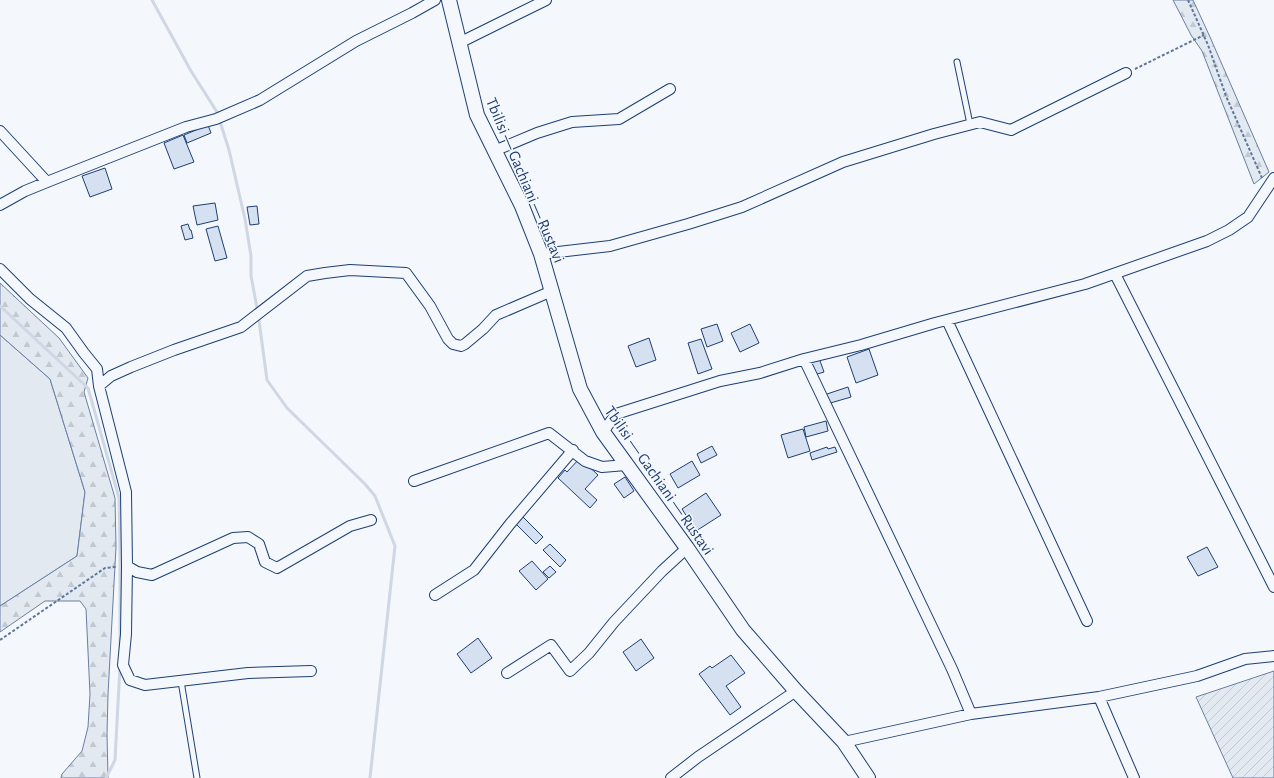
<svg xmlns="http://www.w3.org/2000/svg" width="1274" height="778" font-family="'Alegreya Sans',sans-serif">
  <defs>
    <pattern id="forest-firs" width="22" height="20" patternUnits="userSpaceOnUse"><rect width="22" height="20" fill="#e3e9f0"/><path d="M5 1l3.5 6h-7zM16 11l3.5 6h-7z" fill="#c2c9d1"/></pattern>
    <pattern id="garden-furrows" width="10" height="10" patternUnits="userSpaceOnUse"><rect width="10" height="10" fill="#e3e9f0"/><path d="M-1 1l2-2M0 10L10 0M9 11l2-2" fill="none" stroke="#c2c9d1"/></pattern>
  </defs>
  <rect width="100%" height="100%" fill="#f4f7fb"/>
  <path fill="#e3e9f0" stroke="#687fa3" d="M 0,335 L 50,379 L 85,492 L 77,556 L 0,606 Z"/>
  <path fill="url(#forest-firs)" stroke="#687fa3" d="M 1173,0 L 1193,0 L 1210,37 L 1269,172 L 1254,184 L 1202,51 L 1191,35 Z
    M 0,283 L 59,338 L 88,378 L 84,392 L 115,498 L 116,547 L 108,694 L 107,734 L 108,778 L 61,778 L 62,774 L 82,751 L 88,727 L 90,694 L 86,609 L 80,601 L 45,601 L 0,632 L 0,606 L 77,556 L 85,492 L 50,379 L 0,335 Z"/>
  <path fill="url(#garden-furrows)" stroke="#687fa3" d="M 1274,671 L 1274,778 L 1233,778 L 1196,697 Z"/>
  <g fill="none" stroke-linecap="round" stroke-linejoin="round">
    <path stroke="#cfd7e4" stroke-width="3" d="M 152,0 L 191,71 L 217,112 L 229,150 L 245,219 L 251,256 L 251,276 L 258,313 L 267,380 L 287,408 L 365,484 L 375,496 L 395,546 L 370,778
      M 0,306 L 88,388 L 119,498 L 120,557 L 120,648
      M 106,778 L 115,760 L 120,666"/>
  </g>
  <path fill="#d5e0f0" stroke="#1d3f73" d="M 208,125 L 211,133 L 187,143 L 184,135 Z
    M 183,135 L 194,162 L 174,169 L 164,143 Z
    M 105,168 L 112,189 L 90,197 L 82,176 Z
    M 215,203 L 218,220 L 197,225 L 193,206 Z
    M 257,206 L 259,224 L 250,225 L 247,207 Z
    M 188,224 L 190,230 L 191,230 L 193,238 L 185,240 L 181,226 Z
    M 218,226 L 227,258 L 215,261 L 206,229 Z
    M 717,324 L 723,341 L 707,347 L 701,329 Z
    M 750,324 L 759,343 L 740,352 L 731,333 Z
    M 649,338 L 656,360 L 636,367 L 628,346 Z
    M 701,339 L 712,369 L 698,374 L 688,343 Z
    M 869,349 L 878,375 L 856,383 L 847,357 Z
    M 819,358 L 824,372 L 814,375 L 810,361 Z
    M 848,387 L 851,397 L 827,404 L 824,395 Z
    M 826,421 L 828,431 L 806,437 L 804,427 Z
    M 803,429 L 810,451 L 788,458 L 781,435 Z
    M 712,446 L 717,455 L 701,463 L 697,454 Z
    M 827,447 L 828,449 L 835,447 L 837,452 L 812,460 L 810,453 Z
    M 580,458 L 598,475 L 585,489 L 597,500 L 590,508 L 558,478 L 565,470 L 567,472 Z
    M 692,461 L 700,475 L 678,488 L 670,474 Z
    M 625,477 L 634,491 L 624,498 L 614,484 Z
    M 706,493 L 721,515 L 696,531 L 682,509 Z
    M 523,517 L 543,537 L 536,544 L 516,524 Z
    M 550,544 L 566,560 L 560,567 L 543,550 Z
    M 1207,547 L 1218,567 L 1198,576 L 1187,557 Z
    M 532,561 L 548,579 L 536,590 L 519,571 Z
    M 550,566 L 556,572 L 549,578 L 543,572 Z
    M 478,638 L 492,658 L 471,673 L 457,654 Z
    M 641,639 L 654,658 L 636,671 L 623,652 Z
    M 731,655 L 745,673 L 726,686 L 741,707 L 730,715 L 699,674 L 710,666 L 712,668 Z"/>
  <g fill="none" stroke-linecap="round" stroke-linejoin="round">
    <defs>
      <path id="lane" d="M 957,62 L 970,124
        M 181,681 L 197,778"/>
      <path id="street" d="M 459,43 L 546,0
        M 0,131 L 47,182
        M 494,151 L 537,133 L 572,122 L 619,119 L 670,89
        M 0,205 L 25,191 L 47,182 L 186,127 L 216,119 L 260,100 L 356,41 L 412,13 L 435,0
        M 541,254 L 610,246 L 688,224 L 742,207 L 843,162 L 934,134 L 980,122 L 1011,130 L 1126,73
        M 0,269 L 30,299 L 66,328 L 84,353 L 97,369 L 99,386 L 126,492 L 127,566 L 126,634 L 123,665 L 130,680 L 145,685 L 248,673 L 311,671
        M 1115,274 L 1274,587
        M 947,320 L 1087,621
        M 804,359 L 952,669 L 971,714 L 844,742
        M 99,386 L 111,376 L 131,367 L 174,350 L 241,327 L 307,276 L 325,273 L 350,270 L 406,273 L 430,306 L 448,339 L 453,344 L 461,346 L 465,344 L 483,329 L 496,315 L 552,291
        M 603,432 L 616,414 L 720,381 L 760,373 L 804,359 L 861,345 L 935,323 L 1085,284 L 1207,241 L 1229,230 L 1248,217 L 1274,178
        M 414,481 L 549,433 L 585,461 L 602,467 L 626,465
        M 127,566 L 137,572 L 152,575 L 233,538 L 248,537 L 259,544 L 265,562 L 277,568 L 350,526 L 371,520
        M 435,595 L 474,570 L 510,524 L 573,450
        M 507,673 L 551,645 L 570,671 L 589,653 L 614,622 L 662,571 L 687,548
        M 1099,697 L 1134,778
        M 971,714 L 1099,697 L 1197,676 L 1245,659 L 1274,656
        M 671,778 L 698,757 L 796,691"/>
      <path id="secondary" d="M 449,0 L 477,115 L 522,206 L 541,254 L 580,389 L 603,432 L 687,548 L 743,630 L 796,691 L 844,742 L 868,778"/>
    </defs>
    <use href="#lane" stroke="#1d3f73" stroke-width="7"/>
    <use href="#street" stroke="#1d3f73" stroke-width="12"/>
    <use href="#secondary" stroke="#1d3f73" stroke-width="16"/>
    <path stroke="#5e769c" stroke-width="2" stroke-dasharray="3 2" stroke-linecap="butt" d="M 1188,0 L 1208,45 L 1226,96 L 1262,178
      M 1135,69 L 1204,35
      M 0,640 L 105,568 L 117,567"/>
    <use href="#lane" stroke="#f4f7fb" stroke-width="5"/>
    <use href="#street" stroke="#f4f7fb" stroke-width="10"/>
    <use href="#secondary" stroke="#f4f7fb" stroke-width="14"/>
  </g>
  <g text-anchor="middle" stroke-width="3" stroke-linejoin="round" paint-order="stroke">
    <g font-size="16" fill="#1d3f73" stroke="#f4f7fb">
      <text transform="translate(526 180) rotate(67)" y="6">Tbilisi — Gachiani — Rustavi</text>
      <text transform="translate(660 480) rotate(55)" y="6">Tbilisi — Gachiani — Rustavi</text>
    </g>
  </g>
</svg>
